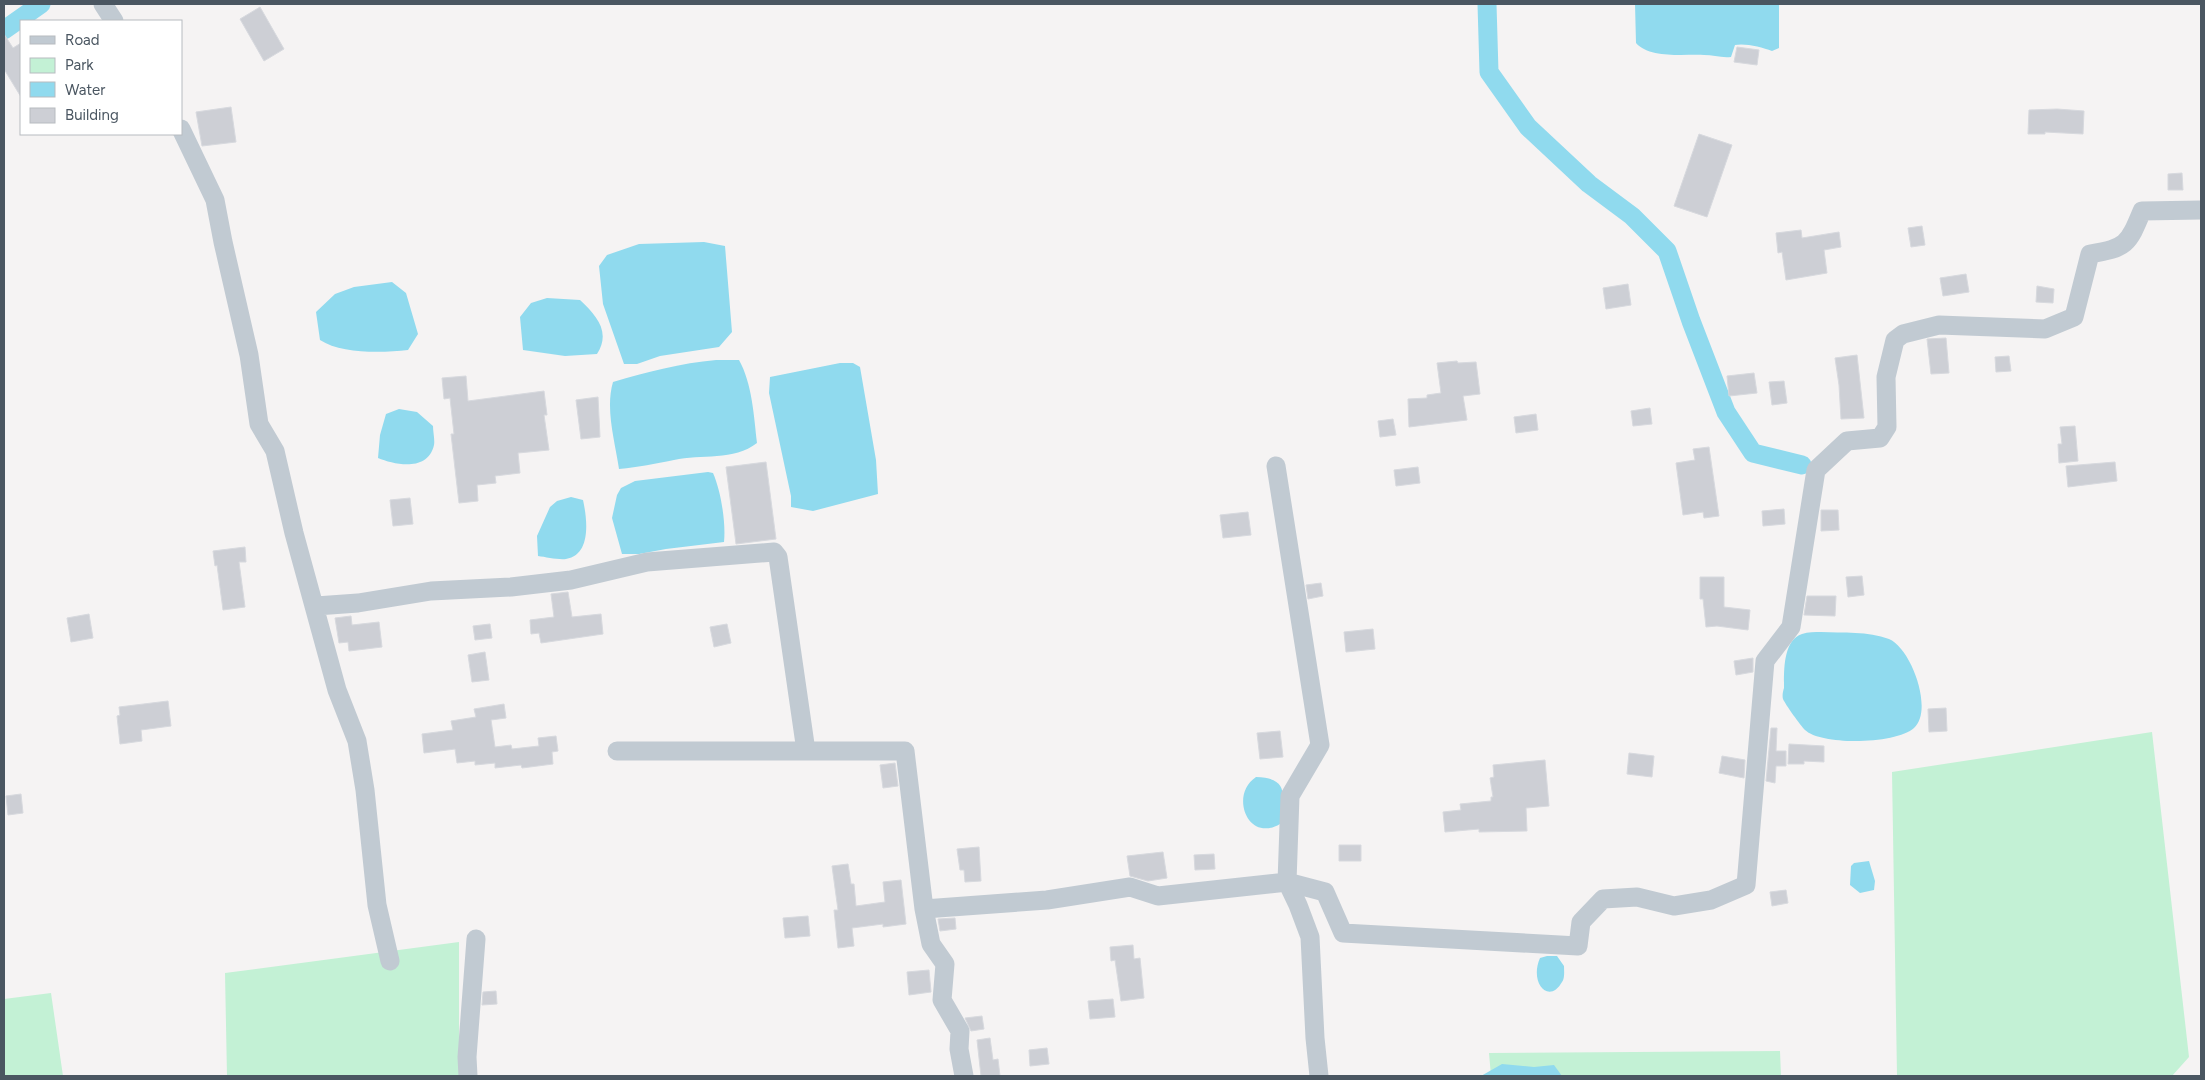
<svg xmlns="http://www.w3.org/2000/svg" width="2205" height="1080" font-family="Figtree,sans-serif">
  <rect width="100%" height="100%" fill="#f5f3f3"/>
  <path fill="#c3f1d5" d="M 2152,732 L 2189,1057 L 2172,1076 L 1897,1076 L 1892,772 Z
    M 459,942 L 459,1076 L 227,1076 L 225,973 Z
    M 51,993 L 63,1076 L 4,1076 L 4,999 Z
    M 1780,1051 L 1781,1076 L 1491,1076 L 1489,1053 Z"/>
  <path fill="#90daee" d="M 1635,4 L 1779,4 L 1779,48 L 1772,51 C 1762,47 1745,43 1735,45 L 1731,57 C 1721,58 1713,55 1704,55 C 1684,54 1650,59 1636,43 Z
    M 704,242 L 725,246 L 732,332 L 719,347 L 660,356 L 637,364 L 624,364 L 603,304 L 599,266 L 607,255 L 639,244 Z
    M 392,282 L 406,293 L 418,334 L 408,350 C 382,353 341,354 320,340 L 316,312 L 335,294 L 354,287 Z
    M 547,298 L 580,300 C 597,316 611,332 597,354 L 565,356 L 523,350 L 520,317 L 531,303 Z
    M 716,360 L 739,360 C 752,383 754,416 757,443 C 734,461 701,454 674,460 C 654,464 640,467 619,469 C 615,441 605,409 613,382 C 647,372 681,363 716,360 Z
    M 840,363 L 853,363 L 860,367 L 876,460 L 878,494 L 813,511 L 791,507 L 791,496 L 769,393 L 770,377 Z
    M 399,409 L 417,412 L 433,426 C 433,432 435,440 434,445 C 428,472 395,465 378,458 L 380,435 L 386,414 Z
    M 708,472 L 713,473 C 721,491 726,523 724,542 L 666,549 L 639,554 L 622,554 L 612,518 L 617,495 L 621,488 L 635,481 Z
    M 571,497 L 583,500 C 587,518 592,555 566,559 C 558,560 546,557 538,556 L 537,536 L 550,507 L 557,501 Z
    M 1821,632 C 1843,633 1868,631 1889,639 C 1911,648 1934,710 1914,728 C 1897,744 1822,746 1805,730 C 1801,726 1785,704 1783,699 C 1782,696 1783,691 1784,688 C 1784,671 1783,640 1802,634 C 1808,632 1815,632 1821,632 Z
    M 1256,777 C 1291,778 1283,797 1280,824 C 1248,843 1229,795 1256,777 Z
    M 1869,861 L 1875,881 L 1874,890 L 1860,893 L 1850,885 L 1851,866 L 1854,863 Z
    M 1547,956 L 1557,956 L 1564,966 C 1564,971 1565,978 1562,982 C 1549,1005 1529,983 1540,958 Z
    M 1502,1064 L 1534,1067 L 1554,1065 L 1562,1076 L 1481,1076 Z"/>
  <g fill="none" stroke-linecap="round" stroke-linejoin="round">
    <path stroke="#90daee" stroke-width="19" d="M 1487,4 L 1489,72 L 1528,127 L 1589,184 L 1632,216 L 1667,251 L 1691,321 L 1726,412 L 1753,453 L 1802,465
      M 4,30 L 41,4"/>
  </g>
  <path fill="#cdcfd5" stroke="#d7d9de" d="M 260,7 L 284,49 L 264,61 L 240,19 Z
    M 4,34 L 13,48 L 21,43 L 21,97 L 4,69 Z
    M 1737,47 L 1759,50 L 1757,65 L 1734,62 Z
    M 231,107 L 236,142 L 202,146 L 196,112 Z
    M 2057,109 L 2084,111 L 2083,134 L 2045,132 L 2045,134 L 2028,134 L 2029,110 Z
    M 1699,134 L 1732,145 L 1707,217 L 1674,206 Z
    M 2182,173 L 2183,190 L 2168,190 L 2168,174 Z
    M 1922,226 L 1925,245 L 1911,247 L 1908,228 Z
    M 1801,230 L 1802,238 L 1839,232 L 1841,247 L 1824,250 L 1827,273 L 1786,280 L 1782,252 L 1778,253 L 1776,233 Z
    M 1966,274 L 1969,292 L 1943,296 L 1940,278 Z
    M 1628,284 L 1631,305 L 1606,309 L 1603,288 Z
    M 2037,286 L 2054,289 L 2053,303 L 2036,302 Z
    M 1946,338 L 1949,373 L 1931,374 L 1927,339 Z
    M 1857,355 L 1864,418 L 1841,419 L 1839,385 L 1835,358 Z
    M 2009,356 L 2011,371 L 1996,372 L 1995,357 Z
    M 1457,361 L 1458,363 L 1476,362 L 1480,394 L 1463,396 L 1467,420 L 1409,427 L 1408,399 L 1427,398 L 1427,395 L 1441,393 L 1437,363 Z
    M 1754,373 L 1757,393 L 1729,396 L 1727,376 Z
    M 466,376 L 468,401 L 544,391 L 547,415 L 544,415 L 549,450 L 518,453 L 520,473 L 495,476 L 496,483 L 477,485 L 478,501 L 459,503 L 451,434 L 454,434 L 450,398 L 444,399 L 442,378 Z
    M 1784,381 L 1787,403 L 1772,405 L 1769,382 Z
    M 598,397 L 600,437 L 581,439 L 576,400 Z
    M 1650,408 L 1652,424 L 1633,426 L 1631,411 Z
    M 1536,414 L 1538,430 L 1516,433 L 1514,417 Z
    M 1393,419 L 1396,435 L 1380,437 L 1378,421 Z
    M 2075,426 L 2078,461 L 2059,463 L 2058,444 L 2062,444 L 2060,427 Z
    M 1709,447 L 1719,516 L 1704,518 L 1703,512 L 1683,515 L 1676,463 L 1695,460 L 1693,449 Z
    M 766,462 L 776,539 L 736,544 L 726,467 Z
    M 2115,462 L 2117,481 L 2068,487 L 2066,466 Z
    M 1418,467 L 1420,483 L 1396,486 L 1394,470 Z
    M 410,498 L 413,524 L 393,526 L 390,500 Z
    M 1784,509 L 1785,524 L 1763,526 L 1762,511 Z
    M 1821,510 L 1838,510 L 1839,530 L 1821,531 Z
    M 1248,512 L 1251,535 L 1223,538 L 1220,515 Z
    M 245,547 L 246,562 L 239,562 L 245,607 L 223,610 L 217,565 L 215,566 L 213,551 Z
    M 1862,576 L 1864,595 L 1848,597 L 1846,577 Z
    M 1700,577 L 1724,577 L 1724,607 L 1750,610 L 1748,630 L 1717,626 L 1706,627 L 1703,599 L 1700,599 Z
    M 1321,583 L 1323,596 L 1308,599 L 1306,585 Z
    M 568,592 L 572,617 L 601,614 L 603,634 L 541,643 L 539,633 L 531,634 L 530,620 L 554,617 L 551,594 Z
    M 1807,596 L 1836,596 L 1835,616 L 1804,615 Z
    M 89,614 L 93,638 L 71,642 L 67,618 Z
    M 351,616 L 352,625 L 379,622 L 382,647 L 349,651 L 348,642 L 339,643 L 335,618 Z
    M 490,624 L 492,638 L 475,640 L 473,626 Z
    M 727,624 L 731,643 L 714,647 L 710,627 Z
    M 1373,629 L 1375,649 L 1346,652 L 1344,632 Z
    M 485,652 L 489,680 L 472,682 L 468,655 Z
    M 1753,658 L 1753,672 L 1736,675 L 1734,661 Z
    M 168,701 L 171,726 L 141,730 L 142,741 L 120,744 L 117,716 L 120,715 L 119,707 Z
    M 504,704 L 506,718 L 491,720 L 495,747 L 511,745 L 512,749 L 539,746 L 538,738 L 556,736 L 558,751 L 552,752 L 553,764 L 522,768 L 521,765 L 495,768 L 495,763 L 475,765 L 475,761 L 457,763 L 455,749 L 424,753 L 422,734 L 453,730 L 451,721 L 476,717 L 474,709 Z
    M 1946,708 L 1947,731 L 1929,732 L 1928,709 Z
    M 1771,728 L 1777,728 L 1776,751 L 1786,751 L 1786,766 L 1776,766 L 1775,783 L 1766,781 Z
    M 1280,731 L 1283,757 L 1260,759 L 1257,733 Z
    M 1789,744 L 1824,746 L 1824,762 L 1804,761 L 1804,764 L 1788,764 Z
    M 1629,753 L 1654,756 L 1652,777 L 1627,774 Z
    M 1722,756 L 1745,760 L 1744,778 L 1719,773 Z
    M 1545,760 L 1549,806 L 1526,808 L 1527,831 L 1479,832 L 1479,829 L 1445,832 L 1443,812 L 1461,810 L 1460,804 L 1491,801 L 1491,797 L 1493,797 L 1490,778 L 1494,777 L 1493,765 Z
    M 895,763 L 898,786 L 883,788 L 880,765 Z
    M 21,794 L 23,813 L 8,815 L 6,796 Z
    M 1339,845 L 1361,845 L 1361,861 L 1339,861 Z
    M 979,847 L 981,881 L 965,882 L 964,870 L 960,870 L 957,849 Z
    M 1163,852 L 1167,878 L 1148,881 L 1130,876 L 1127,856 Z
    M 1214,854 L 1215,869 L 1195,870 L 1194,855 Z
    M 848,864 L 851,884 L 854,884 L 856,906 L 885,902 L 883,882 L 901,880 L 906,924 L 883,927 L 883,924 L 852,928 L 854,946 L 838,948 L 834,910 L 838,910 L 832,866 Z
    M 1786,890 L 1788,903 L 1772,906 L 1770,892 Z
    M 808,916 L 810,936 L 785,938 L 783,918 Z
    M 955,918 L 956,929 L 940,931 L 938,919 Z
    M 1133,945 L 1134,959 L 1140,958 L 1144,998 L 1121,1001 L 1115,960 L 1111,961 L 1110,947 Z
    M 929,970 L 931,992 L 909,995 L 907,972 Z
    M 496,991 L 497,1004 L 482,1005 L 483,992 Z
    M 1113,999 L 1115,1017 L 1090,1019 L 1088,1001 Z
    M 982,1016 L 984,1029 L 971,1031 L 965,1018 Z
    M 990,1038 L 993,1060 L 998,1059 L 1000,1076 L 981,1076 L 977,1040 Z
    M 1047,1048 L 1049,1064 L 1030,1066 L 1029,1050 Z"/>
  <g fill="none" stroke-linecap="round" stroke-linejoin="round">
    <path stroke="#c1cad2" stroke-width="19" d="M 103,4 L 114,21
      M 181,129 L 215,200 L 223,242 L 249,355 L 259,424 L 275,451 L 294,533 L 337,690 L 357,741 L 365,790 L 377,905 L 390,961
      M 1276,466 L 1320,745 L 1290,796 L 1287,882 L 1298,905 L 1310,937 L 1315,1038 L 1319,1076
      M 316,606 L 358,603 L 431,591 L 511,587 L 571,580 L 647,562 L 774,552 L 778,557 L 806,751 L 905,751 L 924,909 L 1047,900 L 1130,887 L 1158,896 L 1287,882 L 1325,892 L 1343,933 L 1578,946 L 1581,922 L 1603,899 L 1637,897 L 1674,906 L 1711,900 L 1746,885 L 1765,661 L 1791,627 L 1816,470 L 1847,441 L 1880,438 L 1887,427 L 1886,377 L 1895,340 L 1903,334 L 1939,325 L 2045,329 L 2074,317 L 2090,254 C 2126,248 2128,245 2142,211 L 2201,210
      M 617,751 L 806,751
      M 924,909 L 931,944 L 945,964 L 942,1000 L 960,1031 L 959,1049 L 964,1076
      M 468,1076 L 467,1057 L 476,939"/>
  </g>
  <rect width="2205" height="1080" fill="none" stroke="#4a5661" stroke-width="10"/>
  <rect x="20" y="20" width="162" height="115" fill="#ffffff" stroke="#b7bbc0"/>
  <rect x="30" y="36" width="25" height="8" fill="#c1cad2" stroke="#b7bbc0"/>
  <text x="65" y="45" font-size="15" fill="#4a5661">Road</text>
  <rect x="30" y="58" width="25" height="15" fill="#c3f1d5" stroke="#b7bbc0"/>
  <text x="65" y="70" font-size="15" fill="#4a5661">Park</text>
  <rect x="30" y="82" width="25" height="15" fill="#90daee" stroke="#b7bbc0"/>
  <text x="65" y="95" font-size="15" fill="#4a5661">Water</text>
  <rect x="30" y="108" width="25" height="15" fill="#cdcfd5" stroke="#b7bbc0"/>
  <text x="65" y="120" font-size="15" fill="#4a5661">Building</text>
</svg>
